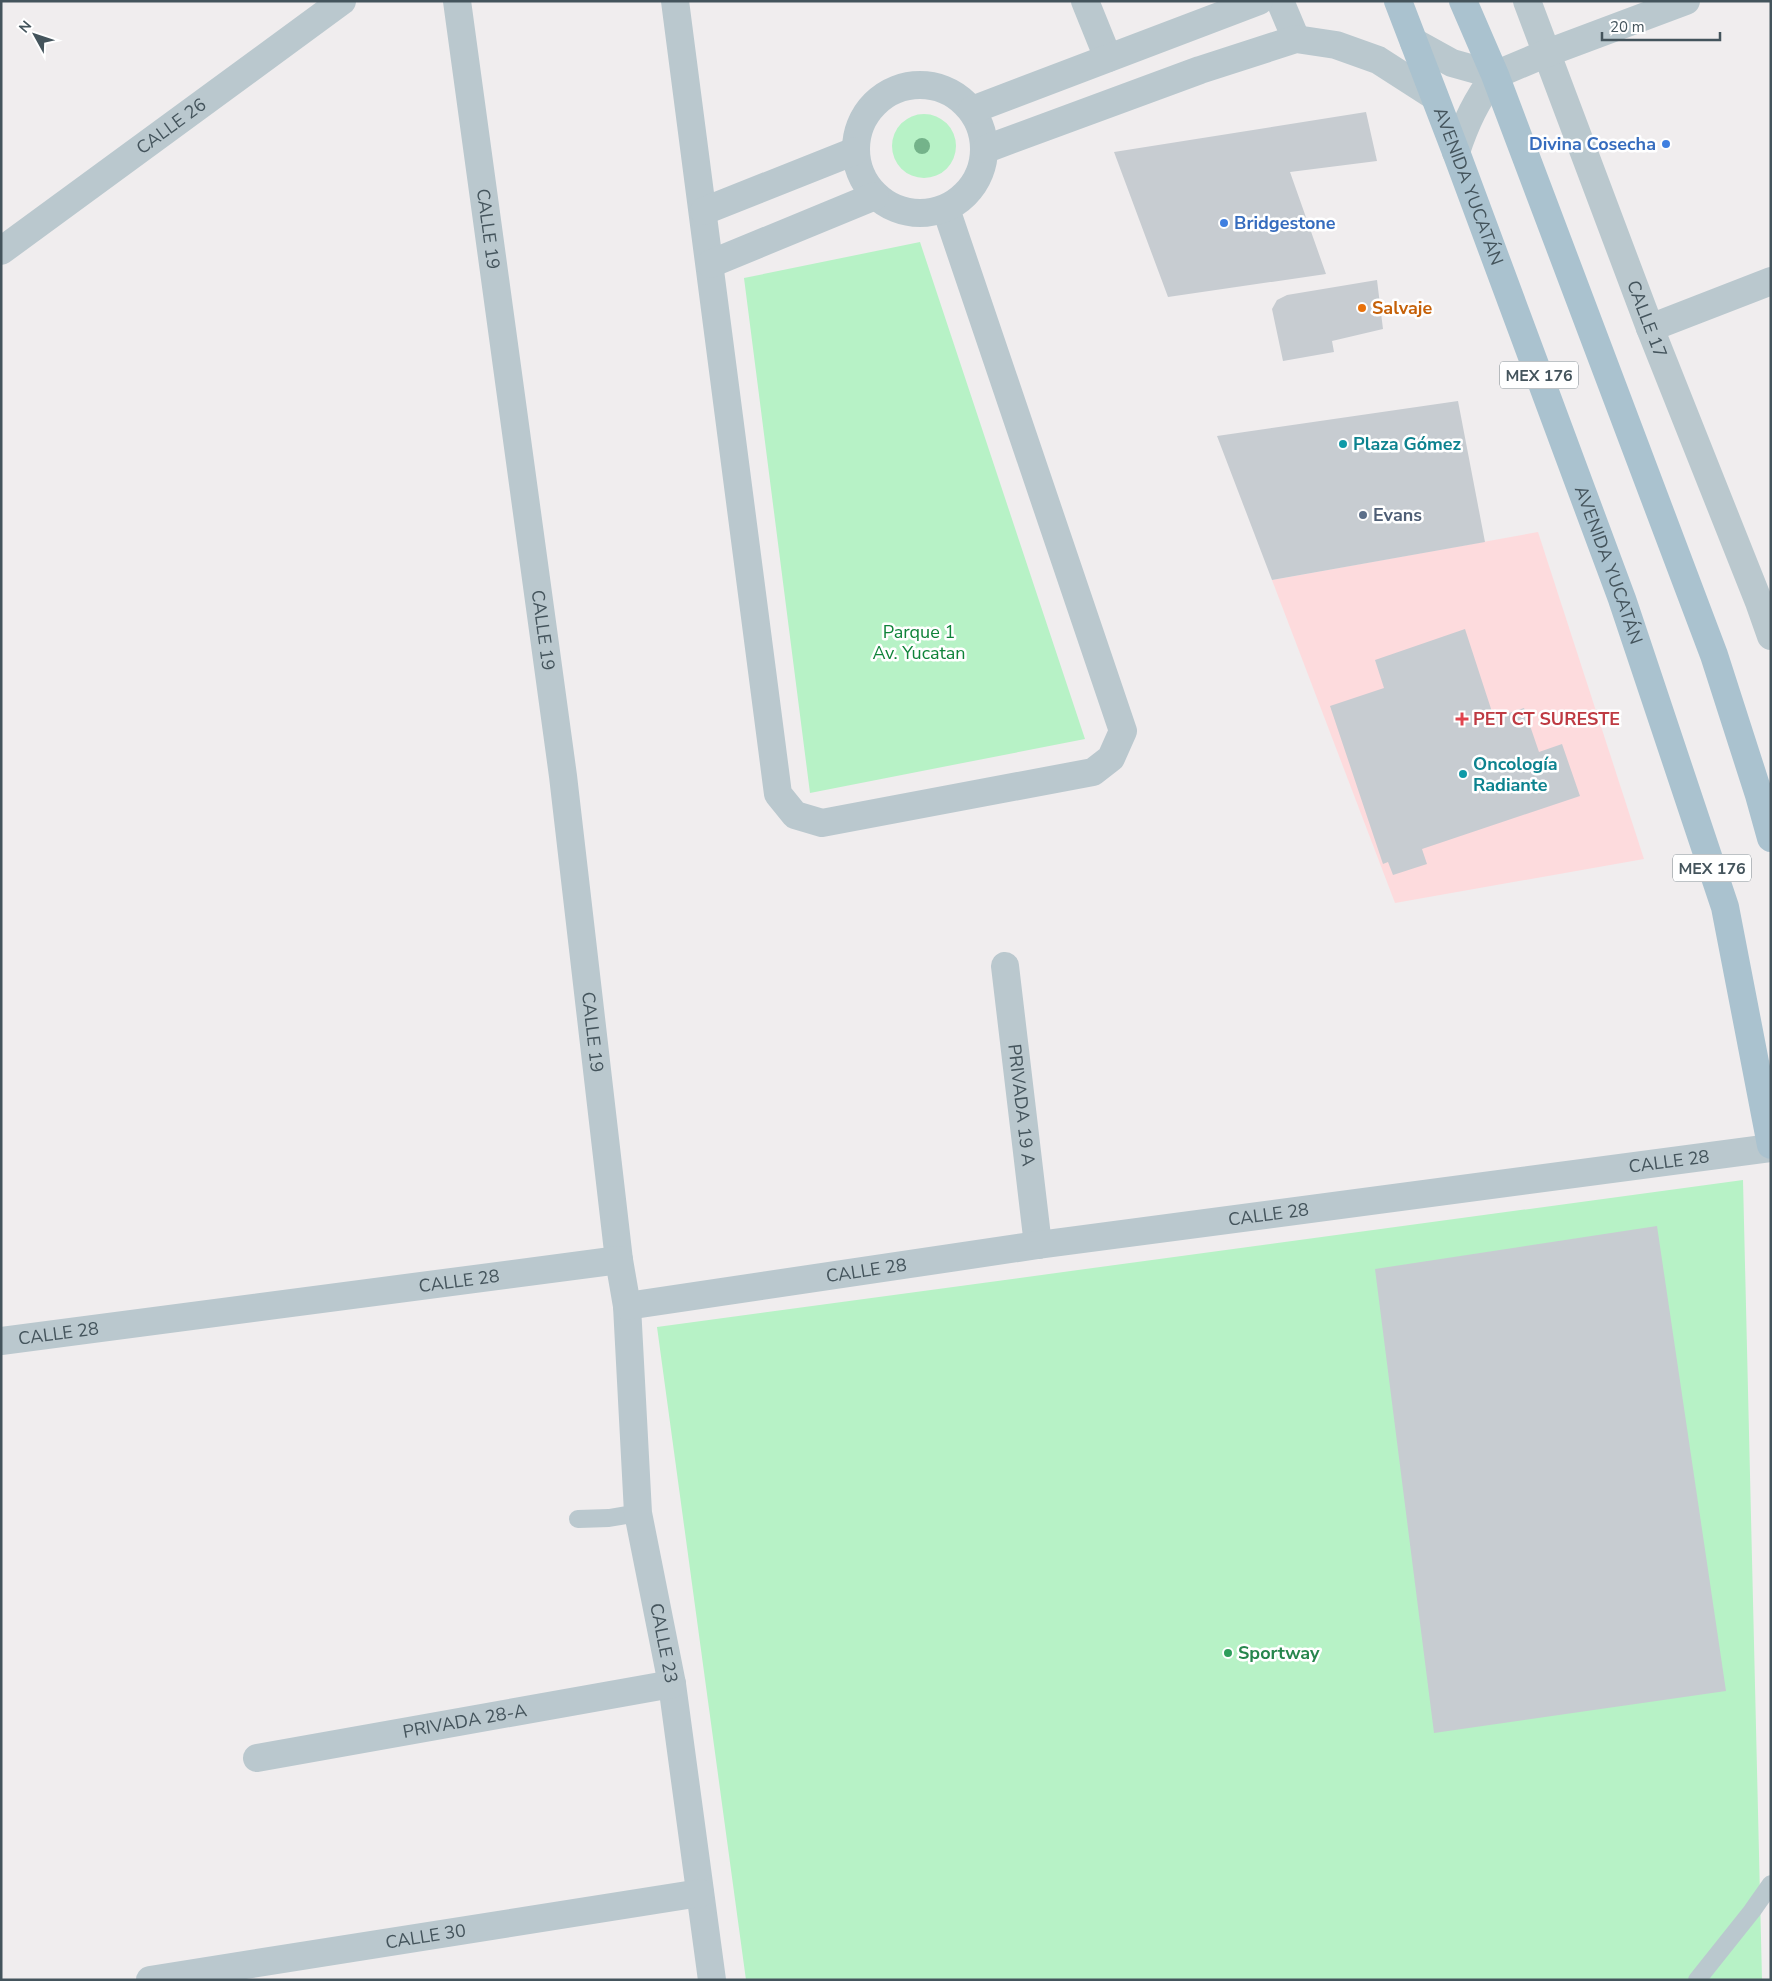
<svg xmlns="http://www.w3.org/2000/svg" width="1772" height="1981" font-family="'Nunito Sans',sans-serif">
  <rect width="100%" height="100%" fill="#f0edee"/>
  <path fill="#fddbdd" d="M 1538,532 L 1644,859 L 1395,903 L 1272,580 Z"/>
  <path fill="#b7f2c6" d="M892 146a32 32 0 1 1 64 0a32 32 0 1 1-64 0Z
    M 920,242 L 1085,739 L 810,793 L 744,278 Z
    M 1743,1180 L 1762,1980 L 746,1980 L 657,1327 Z"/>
  <path fill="#c7ccd1" d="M 1366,112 L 1377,161 L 1290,172 L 1326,274 L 1168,297 L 1114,152 Z
    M 1377,280 L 1383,329 L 1332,341 L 1334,352 L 1283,361 L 1272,309 L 1277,300 L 1287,295 Z
    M 1458,401 L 1485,542 L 1272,580 L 1217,436 Z
    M 1465,629 L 1494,718 L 1524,708 L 1539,752 L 1562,744 L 1580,796 L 1422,849 L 1427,864 L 1393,875 L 1388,862 L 1383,864 L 1330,706 L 1384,688 L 1375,660 Z
    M 1657,1226 L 1726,1691 L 1434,1733 L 1375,1269 Z"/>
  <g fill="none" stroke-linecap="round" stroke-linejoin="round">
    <path stroke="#bac8ce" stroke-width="18" d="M 578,1519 L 609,1518 L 638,1513
      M 1697,1980 L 1752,1911 L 1771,1884"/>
    <g stroke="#bac8ce" stroke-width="28">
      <path id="s1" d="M 457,1 L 563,776 L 619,1260"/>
      <path d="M 675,1 L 778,794 L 795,815 L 822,823 L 1093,772 L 1111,758 L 1123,731 L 946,209"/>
      <path d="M 1085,1 L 1108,58"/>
      <path d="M 1280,1 L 1296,39"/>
      <path id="s2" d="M 1527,1 L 1650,328 L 1759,602 L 1771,636"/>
      <path d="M 1414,42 L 1452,63 L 1495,75"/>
      <path d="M 1495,75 L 1547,53 L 1686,1"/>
      <circle cx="920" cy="149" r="64"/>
      <path d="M 972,110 L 1259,1"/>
      <path d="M 986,149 L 1200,70 L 1296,39 L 1336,45 L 1378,60 L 1434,96"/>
      <path d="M 1456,152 C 1466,122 1476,101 1495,75"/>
      <path d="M 704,211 L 855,151"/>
      <path id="s3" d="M 1,251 L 342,1"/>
      <path d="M 710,264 L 875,196"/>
      <path d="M 1650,328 L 1771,281"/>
      <path id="s4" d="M 1005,966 L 1038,1245"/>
      <path id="s5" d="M 627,1306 L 638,1513 L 672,1684 L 712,1980"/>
      <path id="s6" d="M 1,1341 L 619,1260 L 627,1306 L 1038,1245 L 1771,1148"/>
      <path id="s7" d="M 257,1758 L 672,1684"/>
      <path id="s8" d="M 150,1980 L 700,1893"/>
    </g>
    <g stroke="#aac2cf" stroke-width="28">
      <path id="s9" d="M 1398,1 L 1456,152 L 1622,599 L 1725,907 L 1771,1145"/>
      <path d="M 1463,1 L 1495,75 L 1714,655 L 1759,795 L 1771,838"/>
    </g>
  </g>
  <circle fill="#74b38a" cx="922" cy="146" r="8"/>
  <g fill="#3f7fe0" stroke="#fff" stroke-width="2">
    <circle cx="1666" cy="144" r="5"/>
    <circle cx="1224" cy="223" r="5"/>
  </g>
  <circle fill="#e8710a" stroke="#fff" stroke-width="2" cx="1362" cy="308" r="5"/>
  <g fill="#0f9aa8" stroke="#fff" stroke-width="2">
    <circle cx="1343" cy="444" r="5"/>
    <circle cx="1463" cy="774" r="5"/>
  </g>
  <circle fill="#5c6f8a" stroke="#fff" stroke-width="2" cx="1363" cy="515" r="5"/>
  <path fill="#e0444e" stroke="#fff" stroke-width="2" d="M1459.5 711.5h5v5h5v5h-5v5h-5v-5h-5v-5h5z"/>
  <circle fill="#2e9e5b" stroke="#fff" stroke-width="2" cx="1228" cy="1653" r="5"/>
  <g text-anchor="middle" stroke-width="5" stroke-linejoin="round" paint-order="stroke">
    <g fill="#fff" stroke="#7c878d" stroke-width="1">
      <rect x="1500" y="361.5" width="78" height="27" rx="4"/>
      <rect x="1673" y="854.5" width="78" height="27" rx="4"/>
    </g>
    <g font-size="16" font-weight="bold" fill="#44545c">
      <text x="1539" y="381">MEX 176</text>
      <text x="1712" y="874">MEX 176</text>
    </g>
    <g font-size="18" fill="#44545c" stroke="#fff">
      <text dy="6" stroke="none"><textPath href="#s3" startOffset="211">CALLE 26</textPath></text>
      <text dy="6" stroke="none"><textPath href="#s9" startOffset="198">AVENIDA YUCATÁN</textPath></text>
      <text dy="6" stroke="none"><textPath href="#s1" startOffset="230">CALLE 19</textPath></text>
      <text dy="6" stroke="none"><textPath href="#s2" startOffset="340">CALLE 17</textPath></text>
      <text dy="6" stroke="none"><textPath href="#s9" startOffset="602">AVENIDA YUCATÁN</textPath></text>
      <text dy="6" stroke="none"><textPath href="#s1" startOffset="635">CALLE 19</textPath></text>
      <text dy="6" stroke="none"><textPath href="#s1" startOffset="1040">CALLE 19</textPath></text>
      <text dy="6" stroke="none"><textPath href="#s4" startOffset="140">PRIVADA 19 A</textPath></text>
      <text dy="6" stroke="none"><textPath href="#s6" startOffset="1722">CALLE 28</textPath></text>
      <text dy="6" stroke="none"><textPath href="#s6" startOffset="1318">CALLE 28</textPath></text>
      <text dy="6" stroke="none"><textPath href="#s6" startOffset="912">CALLE 28</textPath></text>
      <text dy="6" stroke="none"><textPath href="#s6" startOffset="462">CALLE 28</textPath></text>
      <text dy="6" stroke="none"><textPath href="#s6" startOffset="58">CALLE 28</textPath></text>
      <text dy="6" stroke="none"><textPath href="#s5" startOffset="340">CALLE 23</textPath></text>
      <text dy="6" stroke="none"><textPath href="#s7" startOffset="211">PRIVADA 28-A</textPath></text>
      <text dy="6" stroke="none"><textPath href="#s8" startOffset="279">CALLE 30</textPath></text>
    </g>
    <g font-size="18" font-weight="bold" fill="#366cbe" stroke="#fff" text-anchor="end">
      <text x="1656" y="150">Divina Cosecha</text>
      <text x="1234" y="229" text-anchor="start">Bridgestone</text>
    </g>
    <g font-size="18" font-weight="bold" fill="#c56008" stroke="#fff" text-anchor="start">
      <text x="1372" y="314">Salvaje</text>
    </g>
    <g font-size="18" font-weight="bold" fill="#0d838f" stroke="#fff" text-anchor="start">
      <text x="1353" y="450">Plaza Gómez</text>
      <text x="1473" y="770">Oncología<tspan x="1473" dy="21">Radiante</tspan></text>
    </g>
    <g font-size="18" font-weight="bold" fill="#4e5e75" stroke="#fff" text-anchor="start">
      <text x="1373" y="521">Evans</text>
    </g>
    <g font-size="18" fill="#0f8339" stroke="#fff">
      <text x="919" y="638">Parque 1<tspan x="919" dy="21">Av. Yucatan</tspan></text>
    </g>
    <g font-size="18" font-weight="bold" fill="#be3a42" stroke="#fff" text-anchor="start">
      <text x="1473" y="725">PET CT SURESTE</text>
    </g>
    <g font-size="18" font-weight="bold" fill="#27864d" stroke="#fff" text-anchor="start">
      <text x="1238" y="1659">Sportway</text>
    </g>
  </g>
  <rect width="1772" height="1981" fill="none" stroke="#44545c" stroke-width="5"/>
  <g transform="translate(35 35) rotate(310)" stroke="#ffffff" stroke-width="4" paint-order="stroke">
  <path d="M0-4L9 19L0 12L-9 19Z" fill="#44545c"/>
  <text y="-8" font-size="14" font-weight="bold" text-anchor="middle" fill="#44545c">N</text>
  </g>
  <path d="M1602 32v8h118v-8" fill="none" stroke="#44545c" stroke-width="2.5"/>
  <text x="1610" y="32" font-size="15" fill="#44545c" stroke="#ffffff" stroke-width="4" paint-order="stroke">20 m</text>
</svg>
